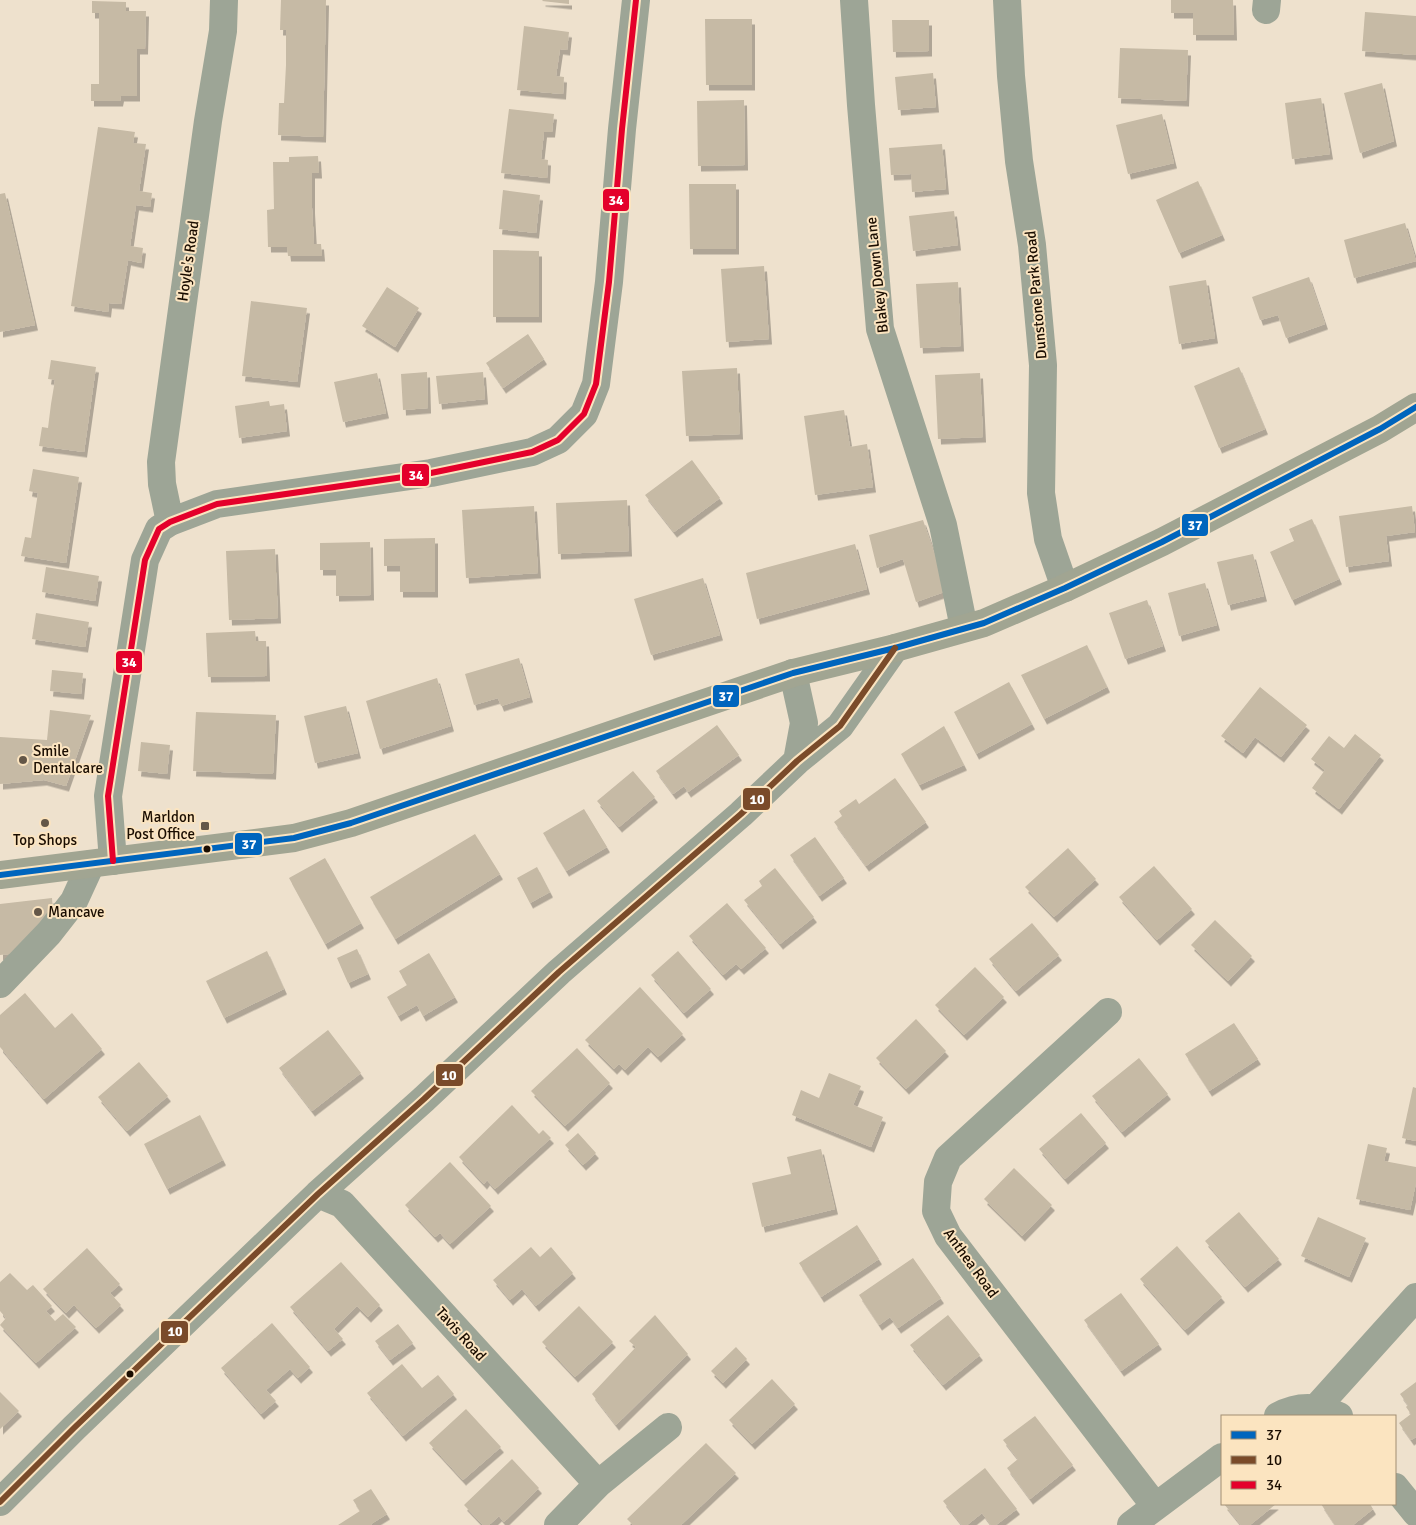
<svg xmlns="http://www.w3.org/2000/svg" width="1416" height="1525" font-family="Signika,sans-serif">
  <defs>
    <filter id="shadow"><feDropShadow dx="3" dy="5.5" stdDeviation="0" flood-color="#0004"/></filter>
  </defs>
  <rect width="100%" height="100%" fill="#eee1cd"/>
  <path fill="#c6baa5" filter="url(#shadow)" d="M 281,0 L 326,0 L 323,137 L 278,135 L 279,103 L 284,103 L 286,65 L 286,30 L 280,30 Z
    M 543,0 L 569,0 L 569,4 L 542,1 Z
    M 1171,0 L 1233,0 L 1234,35 L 1193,35 L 1193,13 L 1171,13 Z
    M 92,1 L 126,2 L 126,11 L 146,11 L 145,49 L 137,49 L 137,96 L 121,96 L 120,101 L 91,101 L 91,84 L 99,84 L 99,13 L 92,13 Z
    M 1365,12 L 1416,16 L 1416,55 L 1362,51 Z
    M 705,19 L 752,19 L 752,85 L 706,85 Z
    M 892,20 L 929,20 L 929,51 L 893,52 Z
    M 524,26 L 569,32 L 567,50 L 560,49 L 556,76 L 564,77 L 563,94 L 517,90 Z
    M 1120,48 L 1188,50 L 1186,101 L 1118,98 Z
    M 933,73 L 936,107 L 898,110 L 895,77 Z
    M 1382,83 L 1394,141 L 1360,153 L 1344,93 Z
    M 1321,98 L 1330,154 L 1292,159 L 1285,103 Z
    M 744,100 L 745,165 L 698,166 L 697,101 Z
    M 509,109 L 554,114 L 552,132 L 544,132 L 541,159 L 548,160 L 547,178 L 501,173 Z
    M 1162,114 L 1174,163 L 1128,174 L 1116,125 Z
    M 98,127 L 135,132 L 133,143 L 146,144 L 139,191 L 152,193 L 150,207 L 136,205 L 130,246 L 143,248 L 141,263 L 128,260 L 121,304 L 109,303 L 108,312 L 71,306 Z
    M 942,144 L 946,189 L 912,192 L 911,174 L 891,175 L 889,148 Z
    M 318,156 L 319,173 L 312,173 L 312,208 L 314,244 L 321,244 L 322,256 L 288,256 L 287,247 L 268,247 L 267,210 L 274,209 L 273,162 L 289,162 L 289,157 Z
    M 1198,181 L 1222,235 L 1179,253 L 1156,200 Z
    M 689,184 L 736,184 L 736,249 L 690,249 Z
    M 503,190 L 540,195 L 536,233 L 499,229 Z
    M 5,193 L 35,325 L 0,332 L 0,194 Z
    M 954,211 L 958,245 L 913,251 L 909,216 Z
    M 1405,223 L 1416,261 L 1354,278 L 1344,240 Z
    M 493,250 L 539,251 L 539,317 L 493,317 Z
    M 764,266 L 769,339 L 726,342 L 721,269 Z
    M 1309,277 L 1325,324 L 1286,338 L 1278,315 L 1260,320 L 1252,297 Z
    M 1206,280 L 1215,338 L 1179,344 L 1169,286 Z
    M 958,282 L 961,346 L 920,348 L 916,284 Z
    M 387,287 L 419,308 L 395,347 L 362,326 Z
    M 251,301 L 307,308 L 297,382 L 242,376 Z
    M 528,334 L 544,359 L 503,388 L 486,363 Z
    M 51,360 L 96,367 L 84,452 L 39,446 L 42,427 L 48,428 L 51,404 L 55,380 L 48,379 Z
    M 1239,367 L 1265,429 L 1219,448 L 1194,386 Z
    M 737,368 L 740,434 L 686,436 L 682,371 Z
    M 427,372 L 428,408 L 403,410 L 401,374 Z
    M 483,372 L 485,399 L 439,404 L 436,376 Z
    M 377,373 L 386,413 L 343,422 L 334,382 Z
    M 980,373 L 983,437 L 938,439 L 935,375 Z
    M 269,401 L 270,406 L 284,404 L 287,431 L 239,438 L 235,406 Z
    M 844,410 L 850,447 L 867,444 L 873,487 L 815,495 L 804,416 Z
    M 692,460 L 720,498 L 674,532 L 645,495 Z
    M 33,469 L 79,477 L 66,563 L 21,556 L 25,537 L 31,538 L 38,493 L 29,491 Z
    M 627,500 L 629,551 L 558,554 L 556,503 Z
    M 534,506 L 538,573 L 466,578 L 462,510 Z
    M 1412,506 L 1415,532 L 1386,536 L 1389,561 L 1346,567 L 1339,516 Z
    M 1312,519 L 1339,579 L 1292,600 L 1270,552 L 1294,541 L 1289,529 Z
    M 923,520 L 947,591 L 916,602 L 903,559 L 877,568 L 869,535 Z
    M 435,538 L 435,592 L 400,592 L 400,566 L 384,566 L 384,539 Z
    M 370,542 L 371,595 L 336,596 L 336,570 L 320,570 L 320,543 Z
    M 855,544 L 867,589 L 757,619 L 746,573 Z
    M 275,549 L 278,618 L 229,620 L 226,551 Z
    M 1253,554 L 1264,596 L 1228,605 L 1217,562 Z
    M 46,567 L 99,576 L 95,601 L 42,592 Z
    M 703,578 L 720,635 L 651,655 L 634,599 Z
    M 1205,583 L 1217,625 L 1179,636 L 1168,593 Z
    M 1147,600 L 1163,646 L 1125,659 L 1109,613 Z
    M 36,613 L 89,622 L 85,647 L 32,639 Z
    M 255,631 L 256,641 L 266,641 L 267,676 L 208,677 L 206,633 Z
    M 1087,645 L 1107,687 L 1044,719 L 1021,675 Z
    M 519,658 L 530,697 L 501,706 L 498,698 L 474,705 L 465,674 Z
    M 52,670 L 83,673 L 81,694 L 50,691 Z
    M 437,678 L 451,726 L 380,749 L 366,701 Z
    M 1009,682 L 1032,724 L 976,754 L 954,712 Z
    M 1260,687 L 1307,725 L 1281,757 L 1255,737 L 1243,753 L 1221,736 Z
    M 346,706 L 358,753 L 315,763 L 304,716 Z
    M 50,710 L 91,715 L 66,786 L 44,780 L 0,784 L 0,737 L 47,740 Z
    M 196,712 L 276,715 L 273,774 L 193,771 Z
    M 717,725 L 739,755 L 688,792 L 684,786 L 673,794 L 656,771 Z
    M 944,726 L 964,765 L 919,785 L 901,754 Z
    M 1355,734 L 1381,755 L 1339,809 L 1312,788 L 1325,770 L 1311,759 L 1329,736 L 1344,748 Z
    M 141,742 L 170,745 L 167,774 L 138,771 Z
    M 633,771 L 655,797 L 619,827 L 597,801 Z
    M 895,778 L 926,822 L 866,866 L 834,822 L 842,816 L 839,811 L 856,799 L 859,804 Z
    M 584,809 L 607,847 L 566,871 L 543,833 Z
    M 475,834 L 500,874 L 395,939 L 370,897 Z
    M 815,837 L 844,878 L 819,896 L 790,855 Z
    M 1068,848 L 1096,879 L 1054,917 L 1025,887 Z
    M 325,858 L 361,923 L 325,944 L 289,878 Z
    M 1154,866 L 1192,909 L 1157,940 L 1119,897 Z
    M 537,867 L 550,892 L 530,903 L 517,878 Z
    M 775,868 L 814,917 L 780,944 L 744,900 L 762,886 L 759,881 Z
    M 52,898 L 54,924 L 26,952 L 0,955 L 0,904 Z
    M 727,903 L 766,948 L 741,969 L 736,964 L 723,975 L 689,936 Z
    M 1215,920 L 1252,956 L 1228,981 L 1191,945 Z
    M 1032,923 L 1059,955 L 1016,991 L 989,959 Z
    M 357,949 L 368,974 L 348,983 L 337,958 Z
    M 267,951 L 284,989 L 224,1018 L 206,981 Z
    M 678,951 L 711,989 L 684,1013 L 651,975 Z
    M 429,953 L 455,997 L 423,1016 L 417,1005 L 398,1016 L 387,997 L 407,985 L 399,971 Z
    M 975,967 L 1004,997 L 964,1035 L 935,1005 Z
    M 640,987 L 683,1034 L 658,1057 L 648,1047 L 625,1070 L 619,1064 L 614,1069 L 585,1040 Z
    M 25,993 L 55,1028 L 72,1013 L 102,1049 L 44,1099 L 0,1047 L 0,1015 Z
    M 916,1019 L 946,1051 L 906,1089 L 876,1058 Z
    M 1234,1023 L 1258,1059 L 1209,1091 L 1185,1054 Z
    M 328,1030 L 361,1073 L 312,1111 L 279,1068 Z
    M 577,1048 L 610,1083 L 565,1126 L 531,1091 Z
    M 1139,1058 L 1168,1094 L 1122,1132 L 1092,1096 Z
    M 139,1062 L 168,1096 L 127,1131 L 98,1097 Z
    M 829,1073 L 861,1086 L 853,1105 L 883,1117 L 871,1147 L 792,1115 L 801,1090 L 819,1098 Z
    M 1413,1087 L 1416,1088 L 1416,1141 L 1402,1138 Z
    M 512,1105 L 539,1134 L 543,1130 L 551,1138 L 495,1189 L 487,1180 L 484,1184 L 459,1157 Z
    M 1081,1113 L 1106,1143 L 1065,1179 L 1039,1149 Z
    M 200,1115 L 223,1160 L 167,1189 L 144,1144 Z
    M 578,1133 L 596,1153 L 583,1165 L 565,1145 Z
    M 1368,1144 L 1387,1148 L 1384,1161 L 1416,1167 L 1416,1183 L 1410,1210 L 1356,1199 Z
    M 821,1149 L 835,1209 L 762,1227 L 752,1183 L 791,1174 L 787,1157 Z
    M 450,1162 L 491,1206 L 450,1244 L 440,1233 L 435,1237 L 405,1205 Z
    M 1014,1168 L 1052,1205 L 1022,1236 L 984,1199 Z
    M 1239,1212 L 1279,1259 L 1245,1287 L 1205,1241 Z
    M 1318,1217 L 1366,1238 L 1349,1277 L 1301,1256 Z
    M 857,1225 L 879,1259 L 821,1297 L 799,1263 Z
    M 1177,1246 L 1222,1297 L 1185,1330 L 1140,1279 Z
    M 531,1247 L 540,1257 L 551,1247 L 573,1273 L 536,1306 L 522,1289 L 510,1300 L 493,1280 Z
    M 87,1248 L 120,1284 L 110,1293 L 121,1305 L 96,1328 L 74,1305 L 66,1313 L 43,1289 Z
    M 913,1258 L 941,1298 L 898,1328 L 890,1317 L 879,1325 L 859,1295 Z
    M 341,1262 L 380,1305 L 368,1317 L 357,1306 L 334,1329 L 343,1339 L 328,1351 L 290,1307 Z
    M 10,1273 L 27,1290 L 33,1285 L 52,1306 L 46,1311 L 55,1321 L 63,1314 L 76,1327 L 36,1363 L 0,1325 L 6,1318 L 0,1311 L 0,1282 Z
    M 1121,1293 L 1159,1344 L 1121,1371 L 1084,1320 Z
    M 579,1306 L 613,1342 L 575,1377 L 542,1342 Z
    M 655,1315 L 688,1354 L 616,1425 L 592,1394 L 636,1347 L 629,1341 Z
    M 948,1315 L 980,1355 L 943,1385 L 910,1345 Z
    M 272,1323 L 310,1367 L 298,1378 L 290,1369 L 266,1390 L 276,1401 L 261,1414 L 221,1368 Z
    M 398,1324 L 413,1343 L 390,1360 L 375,1341 Z
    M 736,1347 L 747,1359 L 723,1383 L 711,1371 Z
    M 402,1364 L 422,1388 L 438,1375 L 454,1394 L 403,1436 L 367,1393 Z
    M 772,1379 L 795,1404 L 752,1444 L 729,1420 Z
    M 1416,1382 L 1416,1437 L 1411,1440 L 1399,1423 L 1411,1414 L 1406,1407 L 1408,1405 L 1400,1394 Z
    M 0,1392 L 19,1411 L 0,1429 Z
    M 466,1409 L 501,1447 L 463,1480 L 429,1443 Z
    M 1035,1416 L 1073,1465 L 1030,1499 L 1007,1468 L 1018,1459 L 1003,1440 Z
    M 706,1443 L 736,1473 L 681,1525 L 633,1525 L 627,1519 Z
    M 512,1459 L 539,1488 L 504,1522 L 499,1516 L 489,1525 L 483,1525 L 464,1505 Z
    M 985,1468 L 1017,1509 L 996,1525 L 991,1525 L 982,1513 L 967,1525 L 962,1525 L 943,1501 Z
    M 371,1489 L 387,1514 L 371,1524 L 372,1525 L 338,1525 L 360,1511 L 353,1500 Z
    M 1224,1504 L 1276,1504 L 1250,1525 L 1241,1525 Z
    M 1321,1504 L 1370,1504 L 1373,1509 L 1353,1525 L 1335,1525 Z"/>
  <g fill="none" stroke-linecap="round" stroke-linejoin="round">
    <path stroke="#9da596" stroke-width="28" d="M 854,0 L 861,105 L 880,329 L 943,525 L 964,628
      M 1007,0 L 1011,76 L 1019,161 L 1032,245 L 1043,365 L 1041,493 L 1048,539 L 1065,588
      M 1266,10 L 1267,0
      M 170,522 L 162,484 L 161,462 L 208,121 L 223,31 L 224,0
      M 793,673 L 804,723 L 797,761
      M 113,861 L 108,796 L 145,560 L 159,529 L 170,522 L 217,504 L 431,473 L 532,452 L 558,440 L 584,414 L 596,384 L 609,282 L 622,129 L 636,0
      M 0,984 L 49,933 L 74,901 L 91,864
      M 1108,1012 L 948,1158 L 938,1182 L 936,1211 L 948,1236 L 1155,1506
      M 318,1194 L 342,1204 L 598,1484
      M 1316,1408 L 1416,1297
      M 1278,1416 C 1298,1405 1319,1406 1339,1416
      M 1395,1487 L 1416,1513
      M 0,1502 L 74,1428 L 318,1194 L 424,1099 L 559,972 L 741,814 L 797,761 L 840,726 L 895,648
      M 558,1525 L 598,1484 L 668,1427
      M 1131,1525 L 1222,1457"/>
    <path stroke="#a1a592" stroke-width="28" d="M 0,875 L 294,838 L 351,823 L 793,673 L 895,648 L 984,623 L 1065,588 L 1162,542 L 1380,429 L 1416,407"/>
    <defs>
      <path id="bus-1" d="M 0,875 L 294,838 L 351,823 L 793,673 L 895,648 L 984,623 L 1065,588 L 1162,542 L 1380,429 L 1416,407"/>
      <path id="bus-2" d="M 0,1502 L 74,1428 L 318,1194 L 424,1099 L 559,972 L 741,814 L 797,761 L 840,726 L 895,648"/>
      <path id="bus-3" d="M 113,861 L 108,796 L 145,560 L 159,529 L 170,522 L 217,504 L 431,473 L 532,452 L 558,440 L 584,414 L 596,384 L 609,282 L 622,129 L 636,0"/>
    </defs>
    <use href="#bus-1" stroke="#fbe4c0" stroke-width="10"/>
    <use href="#bus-2" stroke="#fbe4c0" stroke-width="10"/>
    <use href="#bus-3" stroke="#fbe4c0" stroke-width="10"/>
    <use href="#bus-1" stroke="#0065bd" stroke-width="6"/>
    <use href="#bus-2" stroke="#7a4b2a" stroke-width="6"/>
    <use href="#bus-3" stroke="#e4002b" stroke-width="6"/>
  </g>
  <g fill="#645748" stroke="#fbe4c0" stroke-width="2">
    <circle cx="23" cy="760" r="5"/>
    <circle cx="45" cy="823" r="5"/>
    <rect x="200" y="821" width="10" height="10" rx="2.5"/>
    <circle cx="38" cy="912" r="5"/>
  </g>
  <g fill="#1a0d00" stroke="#fbe4c0" stroke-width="2">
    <circle cx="207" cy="849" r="4.5"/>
    <circle cx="130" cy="1374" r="4.5"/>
  </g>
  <g text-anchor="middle" stroke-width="4" stroke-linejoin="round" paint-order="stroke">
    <g font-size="15" fill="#1a0d00" stroke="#fbe4c0">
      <text transform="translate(188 261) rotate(-82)" y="5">Hoyle's Road</text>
      <text transform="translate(877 275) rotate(-96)" y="5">Blakey Down Lane</text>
      <text transform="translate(1036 295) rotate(-95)" y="5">Dunstone Park Road</text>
      <text transform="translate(971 1263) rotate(54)" y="5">Anthea Road</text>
      <text transform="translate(461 1334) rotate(48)" y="5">Tavis Road</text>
    </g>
    <g font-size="15" fill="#1a0d00" stroke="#fbe4c0" text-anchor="start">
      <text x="33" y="756">Smile<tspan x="33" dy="17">Dentalcare</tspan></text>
      <text x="195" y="822" text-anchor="end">Marldon<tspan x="195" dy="17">Post Office</tspan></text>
      <text x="45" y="845" text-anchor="middle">Top Shops</text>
      <text x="48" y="917">Mancave</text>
    </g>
  </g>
  <g stroke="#fbe4c0" stroke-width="2">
    <rect x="602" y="188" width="28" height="24" rx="5" fill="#e4002b"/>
    <rect x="401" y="463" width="29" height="24" rx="5" fill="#e4002b"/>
    <rect x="1181" y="513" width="28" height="24" rx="5" fill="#0065bd"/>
    <rect x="115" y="650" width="28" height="24" rx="5" fill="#e4002b"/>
    <rect x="712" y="684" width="28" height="24" rx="5" fill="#0065bd"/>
    <rect x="742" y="787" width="29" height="24" rx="5" fill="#7a4b2a"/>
    <rect x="234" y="832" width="29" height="24" rx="5" fill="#0065bd"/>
    <rect x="435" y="1063" width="29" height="24" rx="5" fill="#7a4b2a"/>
    <rect x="160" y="1320" width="29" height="24" rx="5" fill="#7a4b2a"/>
  </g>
  <g font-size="14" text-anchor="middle" font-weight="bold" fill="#fff">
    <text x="616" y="205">34</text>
    <text x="416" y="480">34</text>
    <text x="1195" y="530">37</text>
    <text x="129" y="667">34</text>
    <text x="726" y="701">37</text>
    <text x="757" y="804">10</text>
    <text x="249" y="849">37</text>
    <text x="449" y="1080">10</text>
    <text x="175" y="1336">10</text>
  </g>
  <rect x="1221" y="1415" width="175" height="90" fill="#fbe4c0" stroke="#a18e73"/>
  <rect x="1231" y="1431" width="25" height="8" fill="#0065bd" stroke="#a18e73"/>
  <text x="1266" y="1440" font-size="15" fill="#1a0d00">37</text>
  <rect x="1231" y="1456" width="25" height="8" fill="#7a4b2a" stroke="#a18e73"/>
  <text x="1266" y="1465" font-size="15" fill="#1a0d00">10</text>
  <rect x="1231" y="1481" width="25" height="8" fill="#e4002b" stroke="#a18e73"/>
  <text x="1266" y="1490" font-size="15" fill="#1a0d00">34</text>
</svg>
